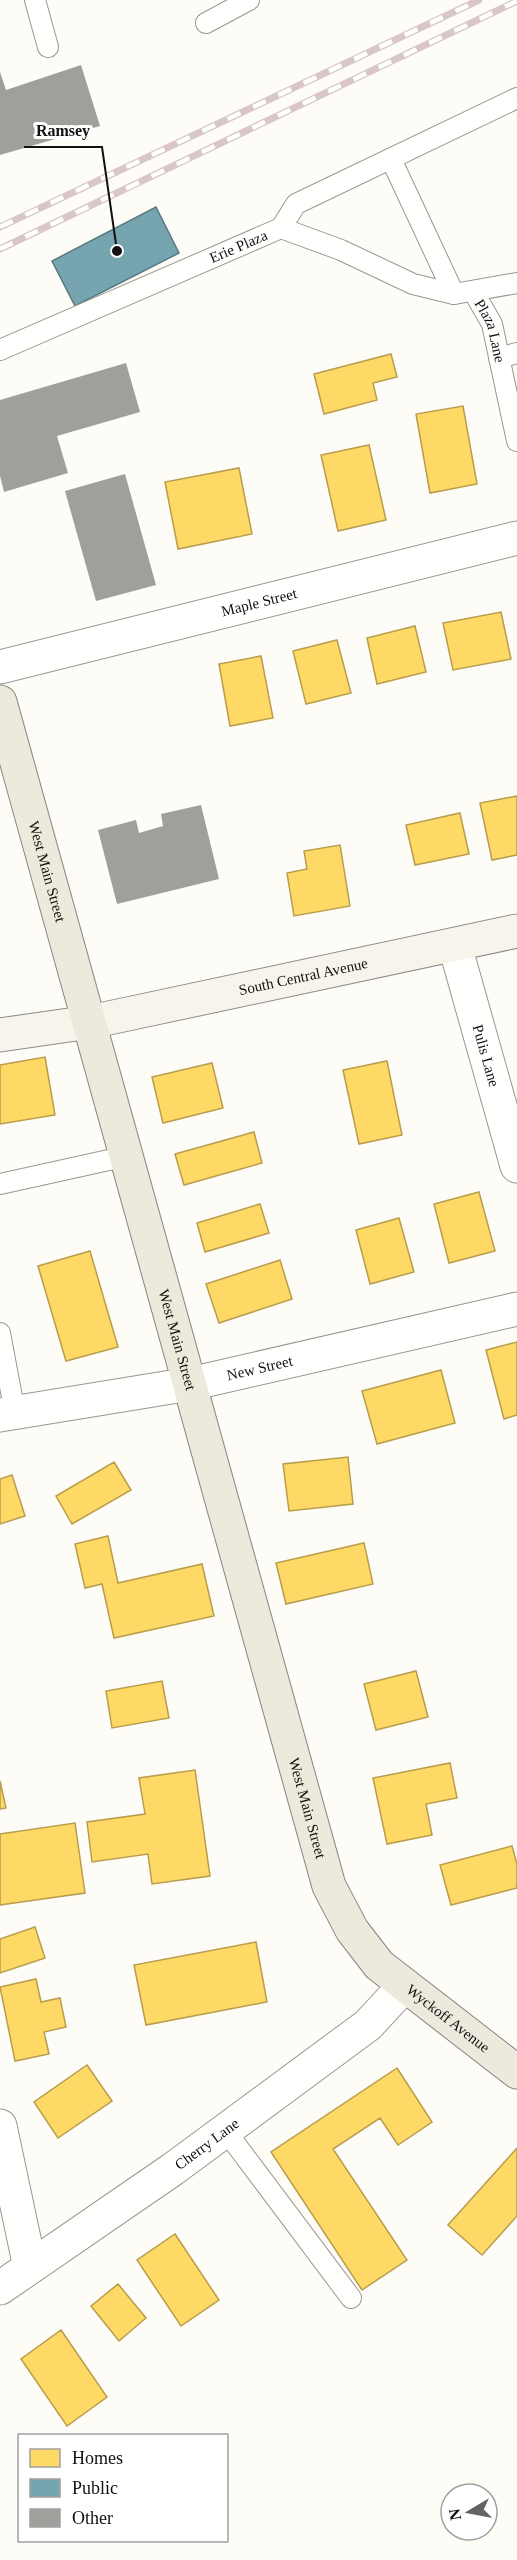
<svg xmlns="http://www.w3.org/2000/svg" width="517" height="2560" font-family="'Times New Roman',serif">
  <rect width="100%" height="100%" fill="#fdfcf7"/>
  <path fill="#ffd966" stroke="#b89d4c" stroke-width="1.5" d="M 391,354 L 397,377 L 373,383 L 377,400 L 324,414 L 314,374 Z
    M 463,406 L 477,484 L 430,493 L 416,414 Z
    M 369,445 L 386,520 L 338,531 L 321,455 Z
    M 239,468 L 252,534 L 178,549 L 165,482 Z
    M 501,612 L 511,659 L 453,670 L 443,623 Z
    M 415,626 L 426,672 L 377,684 L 367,638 Z
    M 337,640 L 351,693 L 306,704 L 293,651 Z
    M 261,656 L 273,718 L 230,726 L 219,664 Z
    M 517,796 L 517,855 L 492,860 L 480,803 Z
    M 460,813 L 469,854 L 415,865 L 406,825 Z
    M 340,845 L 350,906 L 294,916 L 287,873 L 307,869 L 304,851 Z
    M 45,1057 L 55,1115 L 0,1124 L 0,1065 Z
    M 387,1061 L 402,1135 L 359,1144 L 343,1070 Z
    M 212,1063 L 223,1108 L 163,1123 L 152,1077 Z
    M 254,1132 L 262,1163 L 184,1185 L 175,1154 Z
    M 479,1192 L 495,1251 L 449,1263 L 434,1204 Z
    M 260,1204 L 269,1233 L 205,1252 L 197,1223 Z
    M 399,1218 L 414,1272 L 370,1284 L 356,1230 Z
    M 90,1251 L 118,1347 L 66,1361 L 38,1266 Z
    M 280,1260 L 292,1299 L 219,1323 L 206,1284 Z
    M 517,1342 L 517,1415 L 504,1419 L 486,1350 Z
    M 441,1370 L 455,1423 L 377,1444 L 362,1391 Z
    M 348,1457 L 353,1504 L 289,1511 L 283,1464 Z
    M 114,1462 L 131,1490 L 72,1524 L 56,1496 Z
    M 12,1475 L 25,1516 L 0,1524 L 0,1479 Z
    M 108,1536 L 118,1583 L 202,1564 L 214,1616 L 114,1638 L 102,1584 L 85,1588 L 75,1544 Z
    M 364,1543 L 373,1584 L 286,1604 L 276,1563 Z
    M 416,1671 L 428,1717 L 376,1730 L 364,1684 Z
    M 162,1681 L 169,1718 L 112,1728 L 106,1691 Z
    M 450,1763 L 457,1798 L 426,1804 L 432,1835 L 387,1844 L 373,1778 Z
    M 195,1770 L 210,1876 L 152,1884 L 148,1854 L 92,1862 L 87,1822 L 145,1814 L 139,1778 Z
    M 0,1781 L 6,1808 L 0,1809 Z
    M 75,1823 L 85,1893 L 0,1905 L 0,1834 Z
    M 512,1846 L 517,1864 L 517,1888 L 451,1905 L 440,1865 Z
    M 35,1927 L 45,1958 L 0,1973 L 0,1939 Z
    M 256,1942 L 267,2002 L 146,2025 L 134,1965 Z
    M 36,1979 L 41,2002 L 60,1998 L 66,2027 L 44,2032 L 49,2054 L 15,2061 L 0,1987 Z
    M 87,2065 L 112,2101 L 58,2138 L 34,2102 Z
    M 397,2068 L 432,2122 L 398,2145 L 380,2118 L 333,2149 L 407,2260 L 362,2290 L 271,2152 Z
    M 517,2148 L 517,2216 L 482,2255 L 448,2225 Z
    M 175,2234 L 219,2300 L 181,2326 L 137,2260 Z
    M 118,2284 L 146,2318 L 119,2341 L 91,2306 Z
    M 61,2330 L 107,2397 L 67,2426 L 21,2359 Z"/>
  <path fill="#76a5af" stroke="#587980" stroke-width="1.5" d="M 156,207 L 179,253 L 75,306 L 52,261 Z"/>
  <path fill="#a19f9c" d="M 81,65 L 100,126 L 0,155 L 0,72 L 6,90 Z
    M 126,363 L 140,412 L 57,436 L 68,473 L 4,492 L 0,476 L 0,400 Z
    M 125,474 L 156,585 L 96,601 L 65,491 Z
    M 201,805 L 219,879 L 117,904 L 98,830 L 136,820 L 139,833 L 163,826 L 161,814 Z"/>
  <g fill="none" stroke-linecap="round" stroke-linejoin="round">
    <defs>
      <g id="lane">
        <path d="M 35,0 L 48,47"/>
        <path d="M 206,23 L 249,0"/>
        <path d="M 391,159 L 454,294"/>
        <path d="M 281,228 L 296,204 L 517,98"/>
        <path id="s1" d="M 473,291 L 492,324 L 517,441"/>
        <path id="s2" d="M 0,350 L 281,228 L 341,250 L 413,284 L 454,294 L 517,283"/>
        <path d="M 499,358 L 517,353"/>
        <path d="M 0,1184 L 127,1156"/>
        <path d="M 0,1333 L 15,1413"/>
        <path d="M 225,2130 L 351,2298"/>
      </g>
      <g id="street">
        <path id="s3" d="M 0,667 L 517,538"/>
        <path id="s4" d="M 455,946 L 517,1166"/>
        <path id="s5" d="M 0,1415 L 190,1384 L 517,1309"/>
        <path d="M 0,2126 L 30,2267"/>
        <path id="s6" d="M 0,2288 L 173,2169 L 368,2025 L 404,1986"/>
      </g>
      <g id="secondary">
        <path id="s7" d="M 0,1035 L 90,1022 L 517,931"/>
      </g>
      <g id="primary">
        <path id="s8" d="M 0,702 L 329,1886 L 352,1930 L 379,1965 L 517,2072"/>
      </g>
    </defs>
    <use href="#lane" stroke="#979795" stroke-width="22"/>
    <use href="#street" stroke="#979795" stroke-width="35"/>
    <use href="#secondary" stroke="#8e8d8b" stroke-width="35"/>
    <use href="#primary" stroke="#858482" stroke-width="35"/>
    <use href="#lane" stroke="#fffffe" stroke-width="20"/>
    <use href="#street" stroke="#fffffe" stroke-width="33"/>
    <use href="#secondary" stroke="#f6f4eb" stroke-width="33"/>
    <use href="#primary" stroke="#ede9dc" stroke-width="33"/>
    <defs>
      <path id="rail" d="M 0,227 L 479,0
        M 0,249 L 517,1"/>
    </defs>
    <use href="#rail" stroke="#d9c6c7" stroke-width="7"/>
    <use href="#rail" stroke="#fff" stroke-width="4.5" stroke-dasharray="14" stroke-linecap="butt"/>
  </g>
  <g text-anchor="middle" stroke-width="6" stroke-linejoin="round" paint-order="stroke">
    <g font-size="15" fill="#111" stroke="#fff">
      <text dy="5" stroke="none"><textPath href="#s2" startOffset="260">Erie Plaza</textPath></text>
      <text dy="5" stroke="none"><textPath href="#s1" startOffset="44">Plaza Lane</textPath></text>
      <text dy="5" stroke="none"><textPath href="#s3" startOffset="267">Maple Street</textPath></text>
      <text dy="5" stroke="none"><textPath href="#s8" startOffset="176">West Main Street</textPath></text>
      <text dy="5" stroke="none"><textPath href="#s7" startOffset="309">South Central Avenue</textPath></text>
      <text dy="5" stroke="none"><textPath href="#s4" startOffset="114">Pulis Lane</textPath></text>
      <text dy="5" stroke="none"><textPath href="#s8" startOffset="662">West Main Street</textPath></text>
      <text dy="5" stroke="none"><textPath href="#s5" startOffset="264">New Street</textPath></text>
      <text dy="5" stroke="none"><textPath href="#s8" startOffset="1148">West Main Street</textPath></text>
      <text dy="5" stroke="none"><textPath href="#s8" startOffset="1410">Wyckoff Avenue</textPath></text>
      <text dy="5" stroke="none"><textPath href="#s6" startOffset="252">Cherry Lane</textPath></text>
    </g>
  </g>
  <path fill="none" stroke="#111" stroke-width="2" d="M117 251L102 147H24"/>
  <circle fill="#111" stroke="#fff" stroke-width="2" cx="117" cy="251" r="6"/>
  <g font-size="16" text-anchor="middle" font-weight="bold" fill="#111" stroke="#fff" stroke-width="6" stroke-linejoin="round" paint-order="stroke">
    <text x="63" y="136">Ramsey</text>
  </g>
  <rect x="18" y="2434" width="210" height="108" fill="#ffffff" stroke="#a0a0a0" stroke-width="1.5"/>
  <rect x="30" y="2449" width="30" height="18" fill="#ffd966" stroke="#a0a0a0" stroke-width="1.5"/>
  <text x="72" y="2464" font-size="18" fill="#111111">Homes</text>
  <rect x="30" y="2479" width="30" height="18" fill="#76a5af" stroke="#a0a0a0" stroke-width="1.5"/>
  <text x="72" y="2494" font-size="18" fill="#111111">Public</text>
  <rect x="30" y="2509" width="30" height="18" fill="#a19f9c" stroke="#a0a0a0" stroke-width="1.5"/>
  <text x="72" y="2524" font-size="18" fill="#111111">Other</text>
  <g transform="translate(469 2512) rotate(260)"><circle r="28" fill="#ffffff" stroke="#a0a0a0" stroke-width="1.5"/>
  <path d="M0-4.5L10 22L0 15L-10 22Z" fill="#646362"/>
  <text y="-9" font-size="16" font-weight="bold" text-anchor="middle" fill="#111111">N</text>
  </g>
</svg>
